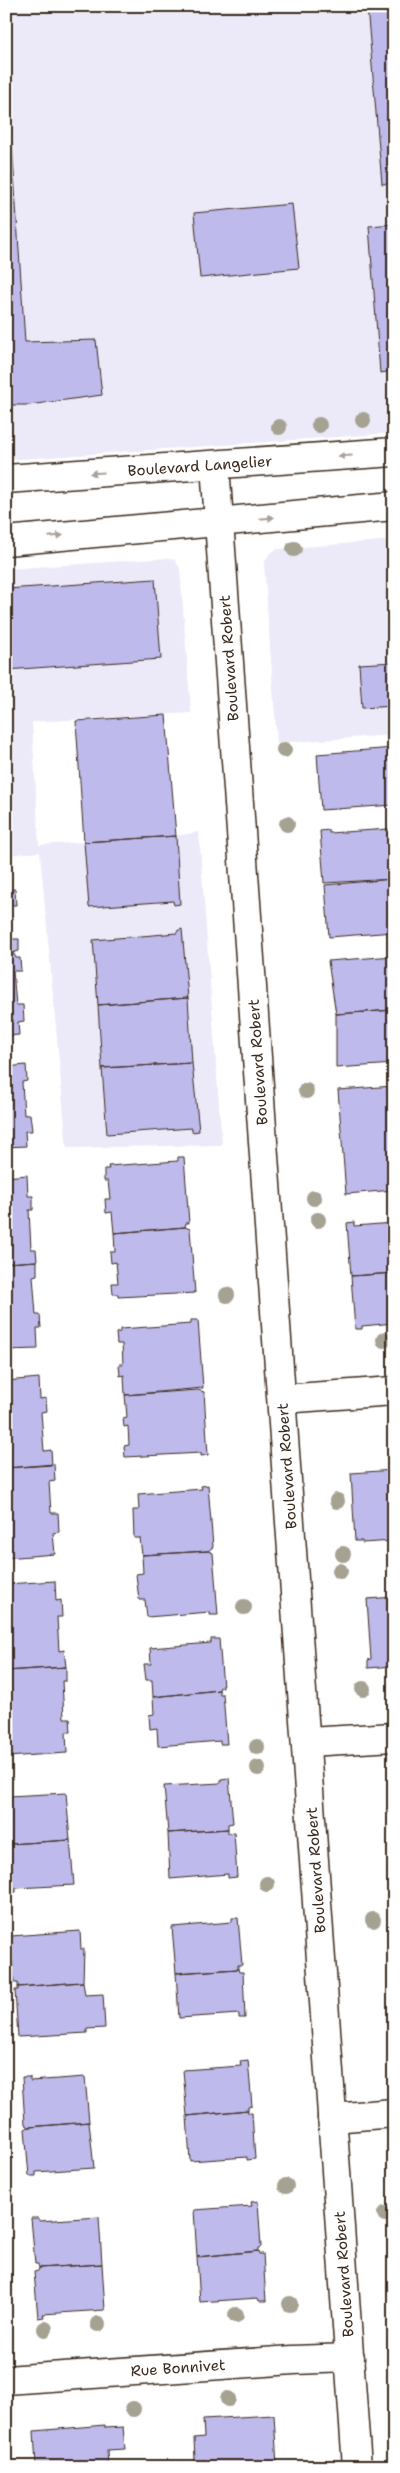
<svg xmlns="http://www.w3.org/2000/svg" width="400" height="2473" font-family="'Shantell Sans',sans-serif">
  <rect width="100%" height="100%" fill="#fff"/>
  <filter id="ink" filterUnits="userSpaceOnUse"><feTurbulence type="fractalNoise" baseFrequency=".02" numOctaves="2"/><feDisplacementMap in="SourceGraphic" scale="10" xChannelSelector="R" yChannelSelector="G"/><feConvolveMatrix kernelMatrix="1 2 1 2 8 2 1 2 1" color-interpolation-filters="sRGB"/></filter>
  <g filter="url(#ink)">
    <path fill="#eceaf9" d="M 6,6 L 394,6 L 394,433 L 6,460 Z
      M 394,540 L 394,735 L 277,743 L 264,563 L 269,554 L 277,549 Z
      M 169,558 L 175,560 L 180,569 L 191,713 L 32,722 L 39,845 L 176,836 L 199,832 L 222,1145 L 67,1148 L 40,852 L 6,855 L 6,569 Z"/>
    <path fill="#bebaec" stroke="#3b2a1e" d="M 367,6 L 394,6 L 394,183 L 382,184 Z
      M 12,143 L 25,342 L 96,340 L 102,395 L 29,405 L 6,405 L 6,144 Z
      M 292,204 L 299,268 L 200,278 L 194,213 Z
      M 394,224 L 394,371 L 380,373 L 369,226 Z
      M 155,579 L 161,659 L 6,670 L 6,589 Z
      M 394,662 L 394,706 L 362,708 L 359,664 Z
      M 166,715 L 176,836 L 84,842 L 76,721 Z
      M 394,748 L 394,805 L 321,810 L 317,754 Z
      M 389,829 L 393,879 L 324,883 L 320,831 L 329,830 L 329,833 Z
      M 176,836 L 180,904 L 174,905 L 173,901 L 89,907 L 84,842 Z
      M 393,879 L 394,932 L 329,937 L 325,885 Z
      M 6,880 L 7,890 L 15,889 L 16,905 L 9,905 L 11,939 L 19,939 L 19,951 L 6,955 Z
      M 182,929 L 188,998 L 98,1005 L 93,940 L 177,933 L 177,931 Z
      M 14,954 L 16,958 L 20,958 L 21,971 L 13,971 L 16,1005 L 23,1005 L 24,1021 L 18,1022 L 19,1035 L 6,1036 L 6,955 Z
      M 394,956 L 394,1010 L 336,1014 L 328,961 Z
      M 188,998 L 192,1063 L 102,1068 L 98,1005 Z
      M 394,1010 L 394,1064 L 336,1068 L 336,1014 Z
      M 192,1063 L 199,1131 L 192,1132 L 192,1128 L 107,1134 L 102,1068 Z
      M 26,1065 L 27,1081 L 22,1082 L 24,1115 L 30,1114 L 32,1131 L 25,1131 L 26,1146 L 6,1147 L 6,1067 Z
      M 394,1086 L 394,1190 L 346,1194 L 338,1090 Z
      M 178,1157 L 184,1157 L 189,1223 L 186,1223 L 185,1227 L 114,1233 L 112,1212 L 106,1213 L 105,1199 L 110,1199 L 108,1181 L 104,1181 L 104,1169 L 109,1169 L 108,1166 L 178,1161 Z
      M 27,1175 L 28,1196 L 33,1196 L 33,1210 L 29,1210 L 31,1249 L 36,1249 L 37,1261 L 6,1263 L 6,1177 Z
      M 354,1222 L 354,1226 L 394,1223 L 394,1273 L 351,1276 L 347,1223 Z
      M 185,1227 L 190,1229 L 195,1293 L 118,1297 L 118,1294 L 113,1294 L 112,1283 L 118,1283 L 116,1262 L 111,1263 L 110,1252 L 115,1252 L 114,1233 Z
      M 37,1261 L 37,1275 L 33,1276 L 36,1315 L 40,1315 L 41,1328 L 37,1328 L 38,1349 L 6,1350 L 6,1263 Z
      M 394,1273 L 394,1323 L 362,1326 L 362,1329 L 355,1329 L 351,1276 Z
      M 191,1320 L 198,1320 L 203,1388 L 125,1395 L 124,1375 L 120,1376 L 119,1364 L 123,1364 L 122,1344 L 117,1344 L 116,1333 L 120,1332 L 120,1329 L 191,1324 Z
      M 39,1378 L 40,1399 L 46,1398 L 47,1411 L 41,1412 L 44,1451 L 51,1450 L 52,1465 L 6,1468 L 6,1381 Z
      M 198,1390 L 204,1392 L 208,1455 L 201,1456 L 201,1453 L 125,1457 L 124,1446 L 129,1445 L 128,1426 L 124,1427 L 123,1418 L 127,1417 L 125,1395 Z
      M 54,1464 L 55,1481 L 49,1482 L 51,1513 L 58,1513 L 59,1532 L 53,1533 L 55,1554 L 6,1558 L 6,1468 Z
      M 394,1470 L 394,1541 L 362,1543 L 362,1541 L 355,1541 L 351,1473 Z
      M 208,1485 L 213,1547 L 208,1551 L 142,1555 L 140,1538 L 134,1538 L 133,1510 L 139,1510 L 138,1494 L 202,1489 L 201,1486 Z
      M 208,1551 L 213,1553 L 218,1615 L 210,1615 L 210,1612 L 147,1617 L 145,1600 L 139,1600 L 136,1574 L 143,1573 L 142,1555 Z
      M 55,1581 L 56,1601 L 61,1600 L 62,1617 L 57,1617 L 59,1651 L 64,1650 L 66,1667 L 6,1671 L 6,1584 Z
      M 394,1597 L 394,1666 L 368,1668 L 368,1660 L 371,1659 L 367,1599 Z
      M 211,1639 L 219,1639 L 223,1687 L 220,1687 L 219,1690 L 153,1697 L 152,1680 L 146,1680 L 144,1664 L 151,1664 L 150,1648 L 211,1643 Z
      M 66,1667 L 66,1681 L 62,1681 L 64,1718 L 70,1718 L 71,1732 L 66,1732 L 67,1753 L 6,1757 L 6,1671 Z
      M 219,1690 L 220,1694 L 223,1694 L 227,1744 L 220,1744 L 220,1741 L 158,1746 L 157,1728 L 150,1729 L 149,1715 L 154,1714 L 153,1697 Z
      M 229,1778 L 233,1823 L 228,1824 L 228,1829 L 168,1833 L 164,1786 L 221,1783 L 221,1779 Z
      M 8,1792 L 9,1796 L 66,1793 L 70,1840 L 9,1844 L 9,1840 L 6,1841 L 6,1793 Z
      M 390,1809 L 394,1809 L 394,1856 L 393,1856 Z
      M 228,1829 L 228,1833 L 234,1832 L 237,1877 L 228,1878 L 228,1874 L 170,1879 L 168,1833 Z
      M 70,1840 L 74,1885 L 16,1888 L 16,1892 L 9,1892 L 6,1848 L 10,1848 L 9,1844 Z
      M 232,1918 L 238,1918 L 242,1965 L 238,1965 L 238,1969 L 176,1973 L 172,1927 L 232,1922 Z
      M 80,1931 L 81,1949 L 84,1949 L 83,1982 L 18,1987 L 18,1983 L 14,1983 L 11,1936 Z
      M 238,1969 L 239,1972 L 243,1972 L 245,2018 L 239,2018 L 239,2014 L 179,2018 L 176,1973 Z
      M 80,1982 L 83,1982 L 85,1995 L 103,1994 L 105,2028 L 87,2029 L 87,2033 L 18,2037 L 15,1990 L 18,1990 L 18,1987 Z
      M 248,2060 L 252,2106 L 248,2107 L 248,2110 L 187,2116 L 183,2070 L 241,2066 L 240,2061 Z
      M 22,2077 L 30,2077 L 30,2081 L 85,2077 L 89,2122 L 29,2127 L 25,2124 Z
      M 248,2110 L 248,2113 L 252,2113 L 255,2159 L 247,2160 L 247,2157 L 190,2161 L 187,2116 Z
      M 89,2122 L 94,2168 L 36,2172 L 36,2176 L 29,2176 L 25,2129 L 29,2127 Z
      M 258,2201 L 261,2247 L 258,2248 L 258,2251 L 197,2257 L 194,2210 L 252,2206 L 251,2202 Z
      M 99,2217 L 102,2264 L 39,2268 L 38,2264 L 35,2264 L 31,2218 L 39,2218 L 39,2221 Z
      M 258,2251 L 259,2254 L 263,2254 L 266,2301 L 259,2301 L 258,2298 L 200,2302 L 197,2257 Z
      M 102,2264 L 105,2310 L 43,2314 L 44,2317 L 38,2318 L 34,2272 L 38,2271 L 39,2268 Z
      M 274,2415 L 277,2466 L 206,2467 L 205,2460 L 195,2461 L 194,2438 L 204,2437 L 203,2419 Z
      M 105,2425 L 105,2428 L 123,2427 L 125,2449 L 107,2450 L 108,2467 L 36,2467 L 34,2431 Z"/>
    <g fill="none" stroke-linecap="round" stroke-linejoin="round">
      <defs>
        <path id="minor" d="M 282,1399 L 394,1391
          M 308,1742 L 394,1737
          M 332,2118 L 394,2113
          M 6,2380 L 293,2360 L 350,2358"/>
        <path id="tertiary" d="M 215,465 L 357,2467"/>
        <path id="secondary" d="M 6,479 L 394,452
          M 6,541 L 394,506"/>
      </defs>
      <use href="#minor" stroke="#3b2a1e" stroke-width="31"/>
      <use href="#tertiary" stroke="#3b2a1e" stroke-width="31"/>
      <use href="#secondary" stroke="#3b2a1e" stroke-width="31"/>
      <use href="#minor" stroke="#fff" stroke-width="28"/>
      <use href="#tertiary" stroke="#fff" stroke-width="28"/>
      <use href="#secondary" stroke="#fff" stroke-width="28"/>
    </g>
    <g fill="#a6a292">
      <circle cx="363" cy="420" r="8"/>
      <circle cx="319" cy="425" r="8"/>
      <circle cx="279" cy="427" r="8"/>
      <circle cx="294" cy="549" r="8"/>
      <circle cx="284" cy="750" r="8"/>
      <circle cx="287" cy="824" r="8"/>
      <circle cx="306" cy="1091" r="8"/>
      <circle cx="314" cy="1198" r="8"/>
      <circle cx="318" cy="1220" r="8"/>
      <circle cx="227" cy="1295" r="8"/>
      <circle cx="384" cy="1340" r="8"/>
      <circle cx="337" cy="1501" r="8"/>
      <circle cx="343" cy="1554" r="8"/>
      <circle cx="340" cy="1571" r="8"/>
      <circle cx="244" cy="1607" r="8"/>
      <circle cx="363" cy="1689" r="8"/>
      <circle cx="257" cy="1747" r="8"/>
      <circle cx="258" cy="1768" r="8"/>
      <circle cx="267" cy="1884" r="8"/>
      <circle cx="373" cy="1920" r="8"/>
      <circle cx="286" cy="2186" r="8"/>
      <circle cx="385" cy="2214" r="8"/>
      <circle cx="290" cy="2304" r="8"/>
      <circle cx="236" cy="2315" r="8"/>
      <circle cx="98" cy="2324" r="8"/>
      <circle cx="45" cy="2329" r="8"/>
      <circle cx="228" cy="2399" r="8"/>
      <circle cx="133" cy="2409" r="8"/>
    </g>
    <defs><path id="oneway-solid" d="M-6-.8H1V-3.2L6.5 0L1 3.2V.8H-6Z" transform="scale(1.25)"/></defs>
    <g fill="#a79f9a">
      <use href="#oneway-solid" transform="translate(345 456) rotate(176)"/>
      <use href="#oneway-solid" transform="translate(97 473) rotate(176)"/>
      <use href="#oneway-solid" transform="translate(267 518) rotate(-5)"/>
      <use href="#oneway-solid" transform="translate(56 536) rotate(-5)"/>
    </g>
  </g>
  <g text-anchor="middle" stroke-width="4" stroke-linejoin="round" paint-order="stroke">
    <g font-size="15" fill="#3b2a1e" stroke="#fff">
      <text transform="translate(200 466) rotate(-4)" y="5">Boulevard Langelier</text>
      <text transform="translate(229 658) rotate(-94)" y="5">Boulevard Robert</text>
      <text transform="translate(258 1062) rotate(-94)" y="5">Boulevard Robert</text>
      <text transform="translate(287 1466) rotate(-94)" y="5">Boulevard Robert</text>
      <text transform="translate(316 1870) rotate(-94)" y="5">Boulevard Robert</text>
      <text transform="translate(344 2274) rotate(-94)" y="5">Boulevard Robert</text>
      <text transform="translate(178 2368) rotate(-4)" y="5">Rue Bonnivet</text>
    </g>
  </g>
  <rect width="400" height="2473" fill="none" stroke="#fff" stroke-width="25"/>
  <rect x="12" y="12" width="375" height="2448" fill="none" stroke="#3b2a1e" stroke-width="2" filter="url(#ink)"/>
</svg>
